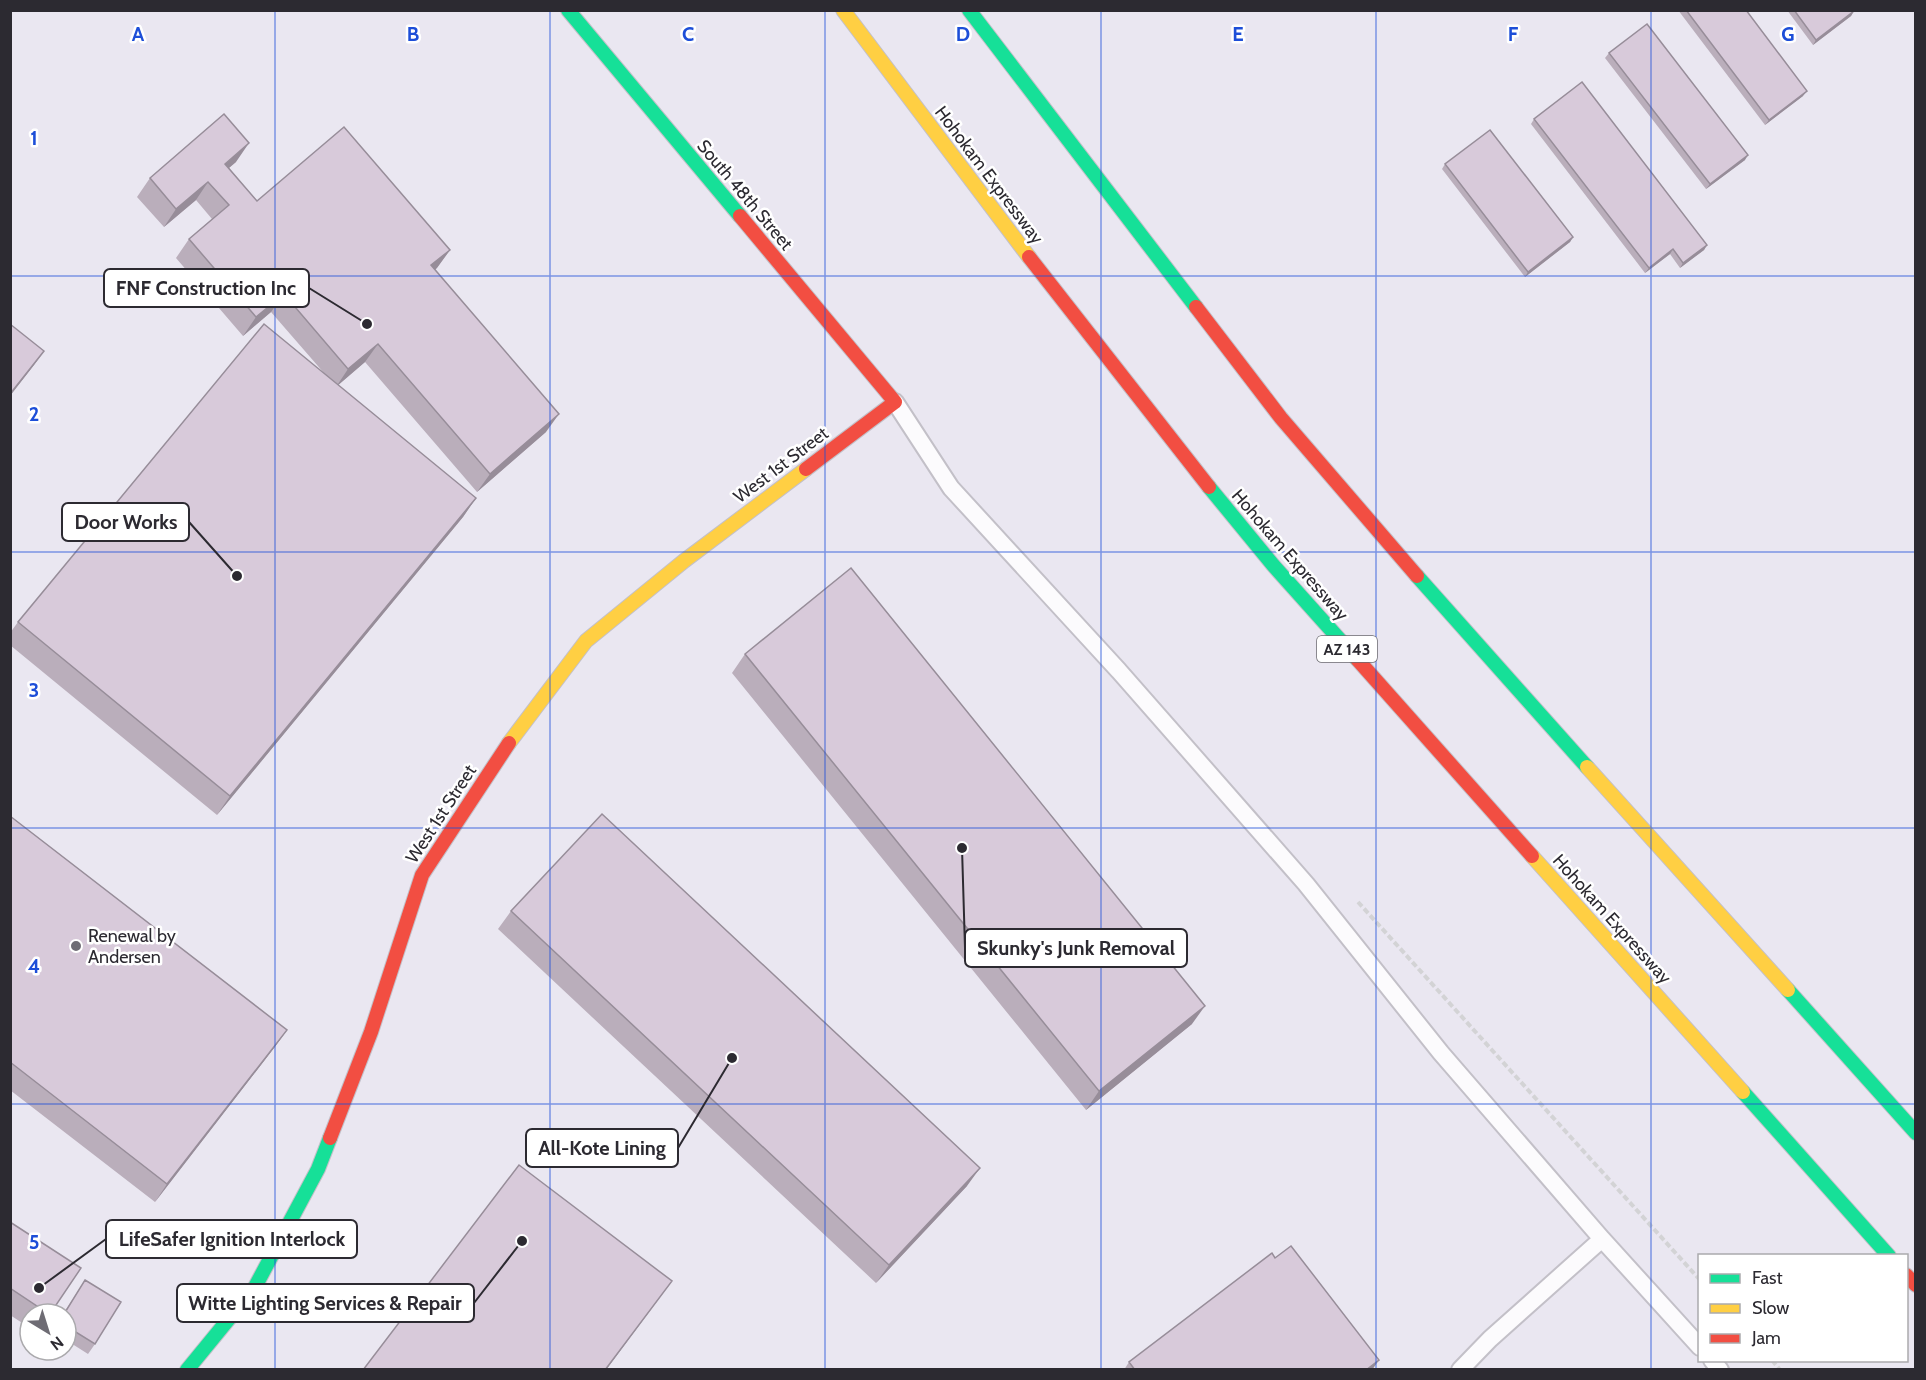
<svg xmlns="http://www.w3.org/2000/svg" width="1926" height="1380" font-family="Cabin,sans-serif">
  <rect width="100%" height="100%" fill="#eae7f1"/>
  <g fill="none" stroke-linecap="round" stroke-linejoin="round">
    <defs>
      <path id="lane" d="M 895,402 L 951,488 L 1119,671 L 1306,884 L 1441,1053 L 1602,1239 L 1700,1347
        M 1712,1360 L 1720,1370
        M 1460,1370 L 1490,1339 L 1602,1239"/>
      <path id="fast" d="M 568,10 L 740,216
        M 969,10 L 1196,307
        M 1209,487 L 1273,565 L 1357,659
        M 1417,576 L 1587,767
        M 1788,990 L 1916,1133
        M 1743,1092 L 1889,1256
        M 187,1370 L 255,1287 L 318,1169 L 330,1138"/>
      <path id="slow" d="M 843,10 L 1029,257
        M 509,743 L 586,641 L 684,561 L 806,469
        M 1587,767 L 1788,990
        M 1532,856 L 1743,1092"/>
      <path id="jam" d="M 740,216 L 895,402 L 806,469
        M 1029,257 L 1209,487
        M 1196,307 L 1281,418 L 1417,576
        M 1357,659 L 1532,856
        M 330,1138 L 371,1032 L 422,875 L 509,743
        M 1906,1275 L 1916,1285"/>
    </defs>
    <use href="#lane" stroke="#c3c0c8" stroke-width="20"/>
    <use href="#fast" stroke="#c3c0c8" stroke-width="16"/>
    <use href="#slow" stroke="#c3c0c8" stroke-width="16"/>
    <use href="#jam" stroke="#c3c0c8" stroke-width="16"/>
    <path stroke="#d3d3d5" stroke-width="4" stroke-dasharray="6 3" stroke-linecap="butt" d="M 1358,902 L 1700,1280
      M 1772,1360 L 1780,1370"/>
    <use href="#lane" stroke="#fcfbfd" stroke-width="16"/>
    <use href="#fast" stroke="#16e098" stroke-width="14"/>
    <use href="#slow" stroke="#ffcf43" stroke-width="14"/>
    <use href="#jam" stroke="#f24e42" stroke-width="14"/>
  </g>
  <path fill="#baaebb" d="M 1678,10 L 1746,10 L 1803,96 L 1765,125 Z
    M 1787,10 L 1854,10 L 1854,11 L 1851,16 L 1813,45 Z
    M 1609,53 L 1745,160 L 1706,189 L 1605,58 Z
    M 1534,119 L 1707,245 L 1704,250 L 1680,268 L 1670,254 L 1645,273 L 1531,124 Z
    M 236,162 L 229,168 L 257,201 L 450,250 L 435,270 L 546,432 L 477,492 L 365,362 L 338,385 L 476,498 L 463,517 L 217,815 L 10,645 L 10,633 L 18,622 L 324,373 L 271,312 L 243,336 L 176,258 L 189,239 L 212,219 L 196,200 L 164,227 L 137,197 L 150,178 Z
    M 1445,164 L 1573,237 L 1570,242 L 1525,277 L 1442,169 Z
    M 745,654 L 1192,1024 L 1086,1110 L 732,673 Z
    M 10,816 L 287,1030 L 274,1048 L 155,1202 L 10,1090 Z
    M 511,911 L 967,1186 L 876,1283 L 498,929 Z
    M 10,1222 L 50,1314 L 30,1314 L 30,1328 L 10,1315 Z
    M 1275,1258 L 1372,1370 L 1124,1370 L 1129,1362 Z
    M 85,1280 L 95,1344 L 88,1354 L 66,1340 L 66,1314 L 63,1314 Z"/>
  <path fill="#978d99" d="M 1854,11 L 1851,16 L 1813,45 L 1816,40 Z
    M 1807,91 L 1803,96 L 1765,125 L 1769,120 Z
    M 249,143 L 236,162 L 212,182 L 225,164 Z
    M 1748,155 L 1745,160 L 1706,189 L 1710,184 Z
    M 208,182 L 196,200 L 164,227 L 176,209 Z
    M 1573,237 L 1570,242 L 1525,277 L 1528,272 Z
    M 1707,245 L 1704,250 L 1680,268 L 1683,263 Z
    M 1673,249 L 1670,254 L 1645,273 L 1649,268 Z
    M 450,250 L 437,268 L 419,284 L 431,265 Z
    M 284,294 L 271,312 L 243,336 L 256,317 Z
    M 378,344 L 365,362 L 336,387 L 348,369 Z
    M 44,351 L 34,365 L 10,396 L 10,394 Z
    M 559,414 L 546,432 L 477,492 L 490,474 Z
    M 476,498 L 463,517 L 217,815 L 230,796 Z
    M 1205,1006 L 1192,1024 L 1086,1110 L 1099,1091 Z
    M 287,1030 L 274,1048 L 155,1202 L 167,1184 Z
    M 980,1168 L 967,1186 L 876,1283 L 889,1265 Z
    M 672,1281 L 606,1370 L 605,1370 Z
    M 1379,1360 L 1372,1370 L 1366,1370 Z"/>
  <path fill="#d8cada" stroke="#978d99" stroke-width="1.5" d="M 1686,10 L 1746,10 L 1807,91 L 1769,120 Z
    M 1794,10 L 1854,10 L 1854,11 L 1816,40 Z
    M 1647,24 L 1748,155 L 1710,184 L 1609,53 Z
    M 1582,82 L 1707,245 L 1683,263 L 1673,249 L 1649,268 L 1534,119 Z
    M 224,114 L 249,143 L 225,164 L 257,201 L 344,127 L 450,250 L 431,265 L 559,414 L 490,474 L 378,344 L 348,369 L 284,294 L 256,317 L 189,239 L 229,205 L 208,182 L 176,209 L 150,178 Z
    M 1490,130 L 1573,237 L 1528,272 L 1445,164 Z
    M 10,324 L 44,351 L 10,394 Z
    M 264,324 L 476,498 L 230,796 L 18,622 Z
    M 851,568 L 1205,1006 L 1099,1091 L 745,654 Z
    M 602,814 L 980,1168 L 889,1265 L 511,911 Z
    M 10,816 L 287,1030 L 167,1184 L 10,1062 Z
    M 519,1165 L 672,1281 L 605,1370 L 363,1370 Z
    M 10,1222 L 81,1268 L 50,1314 L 49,1314 L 10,1288 Z
    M 1291,1246 L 1379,1360 L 1366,1370 L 1135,1370 L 1129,1362 L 1272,1253 L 1275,1258 Z
    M 85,1280 L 121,1302 L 95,1344 L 66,1326 L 66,1314 L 64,1314 Z"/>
  <path fill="none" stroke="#1d4ed8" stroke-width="1.5" stroke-opacity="0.55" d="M 275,10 L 275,1370M 550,10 L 550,1370M 825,10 L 825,1370M 1101,10 L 1101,1370M 1376,10 L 1376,1370M 1651,10 L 1651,1370M 10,276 L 1916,276M 10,552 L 1916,552M 10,828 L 1916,828M 10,1104 L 1916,1104"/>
  <circle fill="#6e6c74" stroke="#fff" stroke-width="2" cx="76" cy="946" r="6"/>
  <g text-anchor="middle" stroke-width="5" stroke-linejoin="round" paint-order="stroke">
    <rect fill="#fff" stroke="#6b6a6f" stroke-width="1.5" x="1317" y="636" width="60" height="26" rx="4.5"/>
    <g font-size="16" font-weight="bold" fill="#2c2a31">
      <text x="1347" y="655">AZ 143</text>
    </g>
    <g font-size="18" fill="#2c2a31" stroke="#fff">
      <text transform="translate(989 175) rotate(53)" y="6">Hohokam Expressway</text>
      <text transform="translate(745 195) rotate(50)" y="6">South 48th Street</text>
      <text transform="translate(781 465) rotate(-37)" y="6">West 1st Street</text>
      <text transform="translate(1290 555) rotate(49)" y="6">Hohokam Expressway</text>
      <text transform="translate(441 814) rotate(-57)" y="6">West 1st Street</text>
      <text transform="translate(1612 919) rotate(48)" y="6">Hohokam Expressway</text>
    </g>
    <g font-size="18" fill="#2c2a31" stroke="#fff" text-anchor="start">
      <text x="88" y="942">Renewal by<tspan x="88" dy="21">Andersen</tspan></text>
    </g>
  </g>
  <g font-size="20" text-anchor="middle" font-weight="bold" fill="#1d4ed8" stroke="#fff" stroke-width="5" stroke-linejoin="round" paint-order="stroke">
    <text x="138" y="41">A</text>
    <text x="413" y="41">B</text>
    <text x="688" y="41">C</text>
    <text x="963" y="41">D</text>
    <text x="1238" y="41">E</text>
    <text x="1513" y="41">F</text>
    <text x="1788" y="41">G</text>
    <text x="34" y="145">1</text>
    <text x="34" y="421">2</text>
    <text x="34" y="697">3</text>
    <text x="34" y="973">4</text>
    <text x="34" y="1249">5</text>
  </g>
  <path fill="none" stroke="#2c2a31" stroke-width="2" d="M367 324L309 288M237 576L189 522M962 848L965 948M732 1058L678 1148M39 1288L106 1239M522 1241L474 1303"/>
  <g fill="#2c2a31" stroke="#fff" stroke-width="2">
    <circle cx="367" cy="324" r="6"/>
    <circle cx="237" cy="576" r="6"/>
    <circle cx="962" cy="848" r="6"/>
    <circle cx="732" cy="1058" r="6"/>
    <circle cx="39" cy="1288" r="6"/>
    <circle cx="522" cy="1241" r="6"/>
  </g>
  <g fill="#fff" stroke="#2c2a31" stroke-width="2">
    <rect x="104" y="269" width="205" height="38" rx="6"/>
    <rect x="62" y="503" width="127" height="38" rx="6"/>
    <rect x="965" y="929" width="222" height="38" rx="6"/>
    <rect x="526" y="1129" width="152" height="38" rx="6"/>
    <rect x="106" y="1220" width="251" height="38" rx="6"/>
    <rect x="177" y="1284" width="297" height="38" rx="6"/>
  </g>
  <g font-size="20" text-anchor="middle" font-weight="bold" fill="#2c2a31">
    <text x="206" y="295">FNF Construction Inc</text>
    <text x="126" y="529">Door Works</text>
    <text x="1076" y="955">Skunky's Junk Removal</text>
    <text x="602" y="1155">All-Kote Lining</text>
    <text x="232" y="1246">LifeSafer Ignition Interlock</text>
    <text x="325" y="1310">Witte Lighting Services &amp; Repair</text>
  </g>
  <rect width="1926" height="1380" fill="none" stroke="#2c2a31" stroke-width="24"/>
  <rect x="1698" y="1254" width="210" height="108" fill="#ffffff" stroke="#abaaad" stroke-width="1.5"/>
  <rect x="1710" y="1274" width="30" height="9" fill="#16e098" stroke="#abaaad" stroke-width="1.5"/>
  <text x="1752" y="1284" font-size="18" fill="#2c2a31">Fast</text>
  <rect x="1710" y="1304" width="30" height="9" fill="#ffcf43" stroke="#abaaad" stroke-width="1.5"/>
  <text x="1752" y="1314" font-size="18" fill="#2c2a31">Slow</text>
  <rect x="1710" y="1334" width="30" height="9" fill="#f24e42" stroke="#abaaad" stroke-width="1.5"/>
  <text x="1752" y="1344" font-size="18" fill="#2c2a31">Jam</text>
  <g transform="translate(48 1332) rotate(142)"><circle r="28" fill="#ffffff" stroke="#abaaad" stroke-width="1.5"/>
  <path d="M0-4.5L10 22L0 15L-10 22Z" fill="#6e6c74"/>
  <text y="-9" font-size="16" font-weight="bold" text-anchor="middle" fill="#2c2a31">N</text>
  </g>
</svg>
